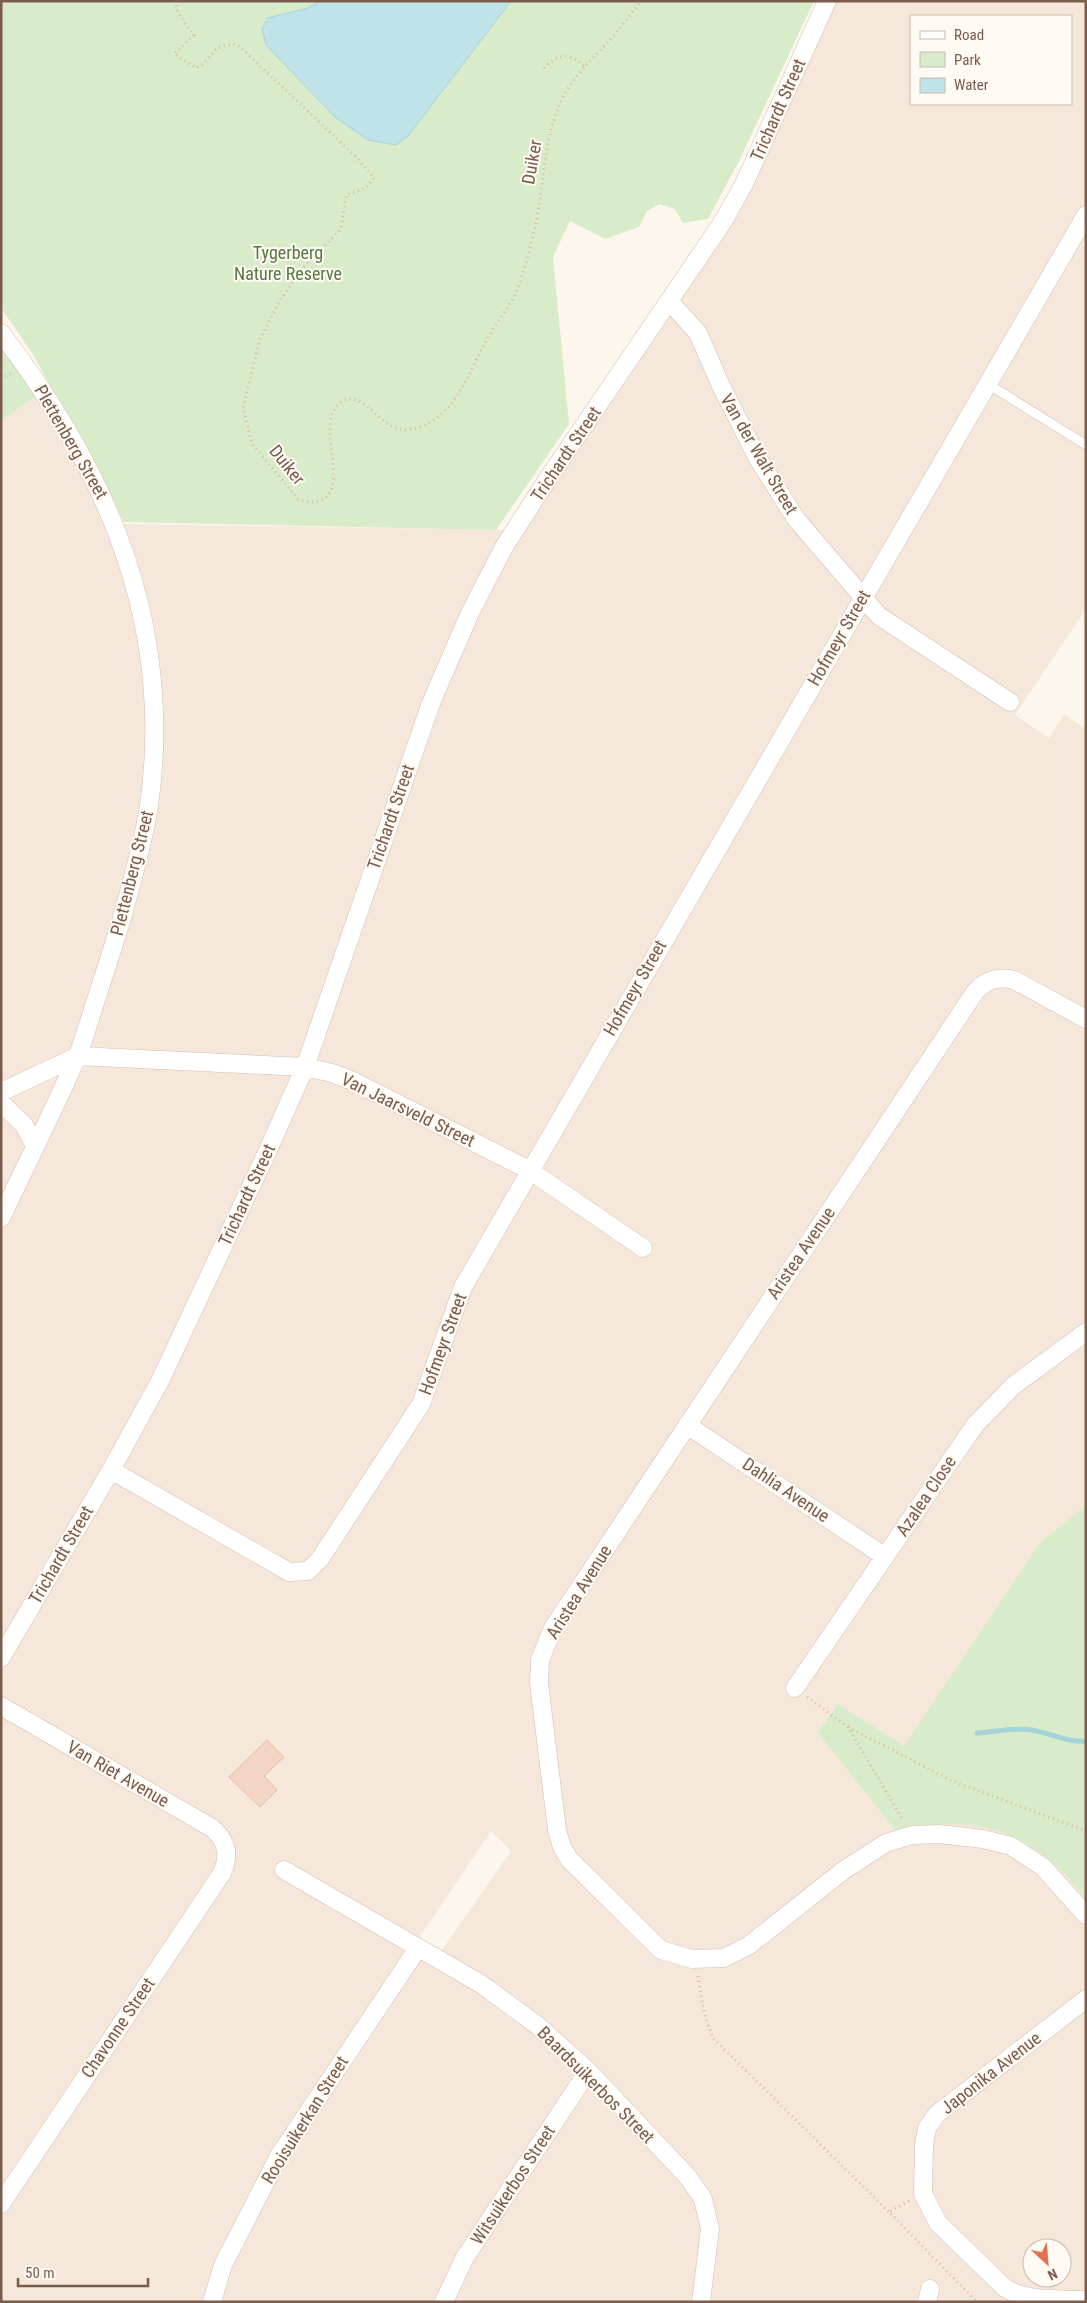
<svg xmlns="http://www.w3.org/2000/svg" width="1087" height="2303" font-family="'Roboto Condensed',sans-serif">
  <rect width="100%" height="100%" fill="#fdf6ec"/>
  <path fill="#f5e8da" fill-rule="evenodd" d="M 825,1 L 1086,1 L 1086,609 L 1015,715 L 1049,738 L 1064,714 L 1086,729 L 1086,2302 L 1,2302 L 1,421 L 44,391 L 117,524 L 513,530 L 720,222 ZM 911,16 L 1071,16 L 1071,104 L 911,104 ZM 491,1831 L 511,1851 L 437,1957 L 415,1944 ZM 1032,2248 L 1062,2248 L 1062,2278 L 1032,2278 Z"/>
  <path fill="#d8ecc9" d="M 1,1 L 814,1 L 740,159 L 708,219 L 683,223 L 675,209 L 660,204 L 647,211 L 639,227 L 605,239 L 570,221 L 553,257 L 569,424 L 496,530 L 124,522 L 34,356 L 1,308 Z
    M 1,347 L 35,397 L 1,421 Z
    M 1086,1505 L 1086,1899 C 1037,1834 977,1810 897,1832 L 818,1733 L 838,1704 L 904,1746 L 1040,1543 Z"/>
  <path fill="#bfe3e8" stroke="#a5d3da" d="M 320,1 L 511,1 L 408,136 L 396,145 L 368,140 L 335,117 L 266,45 L 262,29 L 268,18 L 308,8 Z"/>
  <g fill="none" stroke-linecap="round" stroke-linejoin="round">
    <path stroke="#a5d3da" stroke-width="5" d="M 977,1733 C 994,1732 1015,1727 1032,1730 C 1050,1733 1068,1743 1086,1741"/>
  </g>
  <path fill="#f3d5c3" stroke="#e6bba3" d="M 267,1740 L 284,1757 L 264,1776 L 277,1790 L 260,1807 L 229,1777 Z"/>
  <g fill="none" stroke-linecap="round" stroke-linejoin="round">
    <defs>
      <path id="service" d="M 988,384 L 1086,445"/>
      <path id="minor" d="M 669,301 L 698,333 L 721,386 L 757,457 L 796,519 L 879,616 L 1010,702
        M 1,333 C 109,474 174,625 149,806 C 143,844 132,881 122,918 C 113,948 103,978 93,1009 C 88,1025 83,1043 76,1059 C 53,1112 26,1165 1,1218
        M 1086,1019 L 1014,980 C 998,976 986,980 975,992 L 553,1628 L 540,1660 L 539,1683 L 557,1830 L 562,1847 L 569,1859 L 661,1950 L 692,1959 L 724,1958 L 748,1946 L 844,1870 L 886,1843 L 912,1835 L 939,1834 L 983,1839 L 1011,1846 L 1043,1867 L 1086,1915
        M 1,1092 L 78,1056 L 305,1067 L 332,1073 L 353,1081 L 529,1170 L 643,1248
        M 1,1103 L 24,1125 L 35,1146
        M 687,1425 L 884,1556
        M 111,1470 L 289,1572 L 308,1571 L 320,1559 L 421,1404 L 463,1287 L 1086,215
        M 1,1658 L 111,1470 L 160,1381 L 269,1148 L 305,1067 L 431,703 L 470,613 L 504,547 L 547,480 L 722,223 L 744,184 L 827,1
        M 795,1688 L 975,1425 L 1013,1386 L 1086,1332
        M 1,1706 L 212,1828 C 227,1841 230,1855 222,1873 L 1,2204
        M 284,1870 L 481,1984 L 537,2025 L 588,2071 L 688,2177 L 703,2199 L 710,2229 L 701,2302
        M 1086,1999 L 937,2114 L 927,2128 L 924,2145 L 923,2194 L 938,2223 L 1005,2288 C 1027,2302 1060,2299 1086,2300
        M 212,2302 L 223,2265 L 279,2156 L 418,1948
        M 444,2302 L 464,2259 L 588,2071
        M 927,2302 L 930,2289"/>
    </defs>
    <use href="#service" stroke="#d1beb0" stroke-width="10"/>
    <use href="#minor" stroke="#d1beb0" stroke-width="19"/>
    <path stroke="#d9b8a5" stroke-width="3" stroke-dasharray="1 4" stroke-linecap="butt" d="M 178,1 L 176,4 L 178,13 L 194,35 L 174,54 L 196,68 C 216,58 210,42 238,45 L 356,157 L 374,178 L 366,188 L 346,195 L 341,229 L 300,271 L 278,304 L 260,339 L 243,408 L 252,444 L 298,499 C 312,505 330,503 333,484 C 337,464 322,424 336,407 C 356,382 377,422 396,428 C 416,435 439,419 451,404 C 467,384 474,362 486,341 C 495,324 508,310 516,292 C 525,272 530,248 535,227 C 544,188 543,146 558,108 C 568,81 591,61 610,40 C 621,27 631,14 641,1
      M 544,68 C 558,54 569,52 584,66
      M 1,379 L 11,373
      M 807,1697 L 848,1727 L 903,1820
      M 848,1727 L 950,1780 L 1086,1831
      M 698,1976 L 704,2013 L 713,2038 L 889,2212
      M 909,2201 L 889,2212 L 977,2302"/>
    <use href="#service" stroke="#fff" stroke-width="9"/>
    <use href="#minor" stroke="#fff" stroke-width="18"/>
  </g>
  <g text-anchor="middle" stroke-width="4" stroke-linejoin="round" paint-order="stroke">
    <g font-size="18" fill="#7a5c4d" stroke="#fffaf3">
      <text transform="translate(778 110) rotate(-66)" y="6">Trichardt Street</text>
      <text transform="translate(532 162) rotate(-80)" y="6">Duiker</text>
      <text transform="translate(71 442) rotate(60)" y="6">Plettenberg Street</text>
      <text transform="translate(566 454) rotate(-56)" y="6">Trichardt Street</text>
      <text transform="translate(759 454) rotate(60)" y="6">Van der Walt Street</text>
      <text transform="translate(287 465) rotate(51)" y="6">Duiker</text>
      <text transform="translate(839 638) rotate(-60)" y="6">Hofmeyr Street</text>
      <text transform="translate(391 817) rotate(-71)" y="6">Trichardt Street</text>
      <text transform="translate(132 873) rotate(-76)" y="6">Plettenberg Street</text>
      <text transform="translate(635 988) rotate(-60)" y="6">Hofmeyr Street</text>
      <text transform="translate(408 1110) rotate(26)" y="6">Van Jaarsveld Street</text>
      <text transform="translate(247 1195) rotate(-65)" y="6">Trichardt Street</text>
      <text transform="translate(801 1253) rotate(-56)" y="6">Aristea Avenue</text>
      <text transform="translate(443 1344) rotate(-70)" y="6">Hofmeyr Street</text>
      <text transform="translate(786 1490) rotate(34)" y="6">Dahlia Avenue</text>
      <text transform="translate(926 1496) rotate(-56)" y="6">Azalea Close</text>
      <text transform="translate(61 1555) rotate(-60)" y="6">Trichardt Street</text>
      <text transform="translate(579 1592) rotate(-58)" y="6">Aristea Avenue</text>
      <text transform="translate(118 1774) rotate(30)" y="6">Van Riet Avenue</text>
      <text transform="translate(118 2028) rotate(-56)" y="6">Chavonne Street</text>
      <text transform="translate(991 2073) rotate(-38)" y="6">Japonika Avenue</text>
      <text transform="translate(596 2085) rotate(45)" y="6">Baardsuikerbos Street</text>
      <text transform="translate(305 2120) rotate(-58)" y="6">Rooisuikerkan Street</text>
      <text transform="translate(513 2185) rotate(-57)" y="6">Witsuikerbos Street</text>
    </g>
    <g font-size="18" fill="#537a41" stroke="#fffaf3">
      <text x="288" y="259">Tygerberg<tspan x="288" dy="21">Nature Reserve</tspan></text>
    </g>
  </g>
  <rect width="1087" height="2303" fill="none" stroke="#7a5c4d" stroke-width="5"/>
  <rect x="910" y="15" width="162" height="90" fill="#fffaf3" stroke="#cabbb1"/>
  <rect x="920" y="31" width="25" height="8" fill="#ffffff" stroke="#cabbb1"/>
  <text x="954" y="40" font-size="15" fill="#7a5c4d">Road</text>
  <rect x="920" y="52" width="25" height="15" fill="#d8ecc9" stroke="#cabbb1"/>
  <text x="954" y="65" font-size="15" fill="#7a5c4d">Park</text>
  <rect x="920" y="78" width="25" height="15" fill="#bfe3e8" stroke="#cabbb1"/>
  <text x="954" y="90" font-size="15" fill="#7a5c4d">Water</text>
  <g transform="translate(1047 2263) rotate(154)"><circle r="24" fill="#fffaf3" stroke="#cabbb1"/>
  <path d="M0-4L9 19L0 12L-9 19Z" fill="#e76f51"/>
  <text y="-8" font-size="14" font-weight="bold" text-anchor="middle" fill="#7a5c4d">N</text>
  </g>
  <path d="M18 2278v8h130v-8" fill="none" stroke="#7a5c4d" stroke-width="2.5"/>
  <text x="25" y="2278" font-size="15" fill="#7a5c4d" stroke="#fffaf3" stroke-width="4" paint-order="stroke">50 m</text>
</svg>
